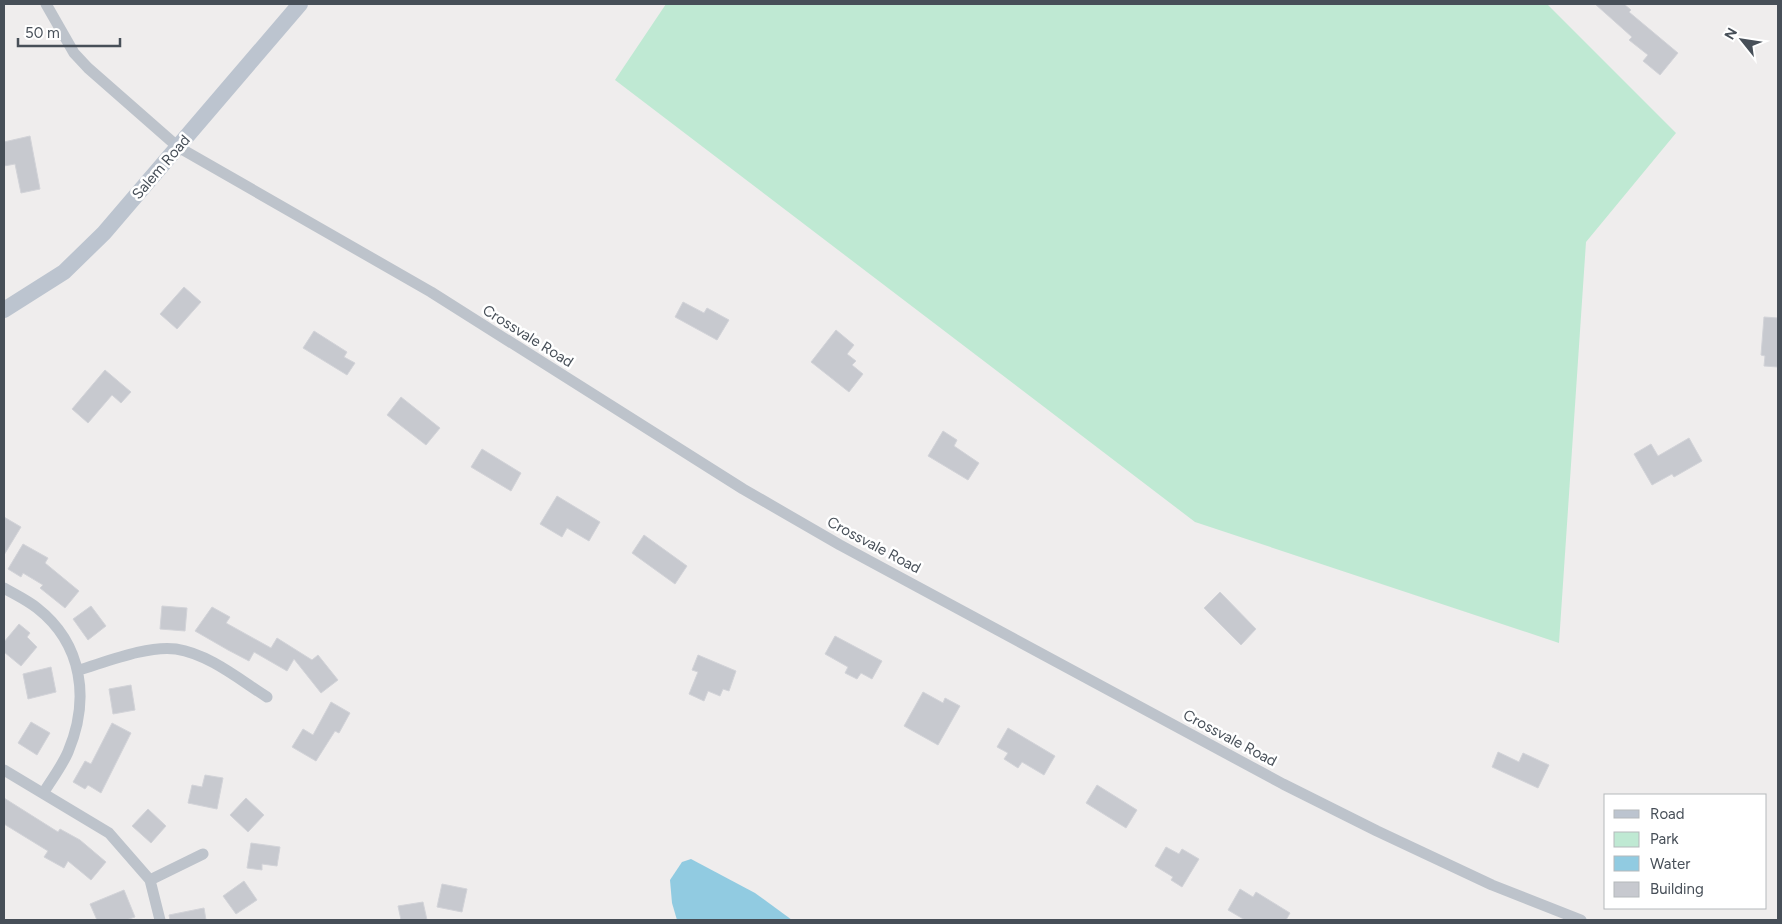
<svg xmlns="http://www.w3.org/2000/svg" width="1782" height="924" font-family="Figtree,sans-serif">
  <rect width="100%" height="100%" fill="#efeded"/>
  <path fill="#bfe9d3" d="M 666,4 L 1547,4 L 1676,133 L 1586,242 L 1559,643 L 1195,522 L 615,80 Z"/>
  <path fill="#91cbe1" d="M 691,859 L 755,893 L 792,920 L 677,920 L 672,903 L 670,880 L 682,862 Z"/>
  <path fill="#c7c9cf" stroke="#d2d3d8" d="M 1595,4 L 1624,4 L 1631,10 L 1629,12 L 1678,53 L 1660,75 L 1643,61 L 1648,55 L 1629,40 L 1632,37 Z
    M 30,136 L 40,189 L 21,193 L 15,164 L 4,166 L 4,142 Z
    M 184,287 L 201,302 L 177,329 L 160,314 Z
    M 683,302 L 704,313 L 707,308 L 729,320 L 717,340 L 675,317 Z
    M 1764,317 L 1778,318 L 1778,367 L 1764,366 L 1765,356 L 1761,355 Z
    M 836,330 L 854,345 L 847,354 L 856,361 L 852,365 L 863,374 L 849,392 L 811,362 Z
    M 314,331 L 347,352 L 344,357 L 355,363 L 347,375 L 303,348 Z
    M 105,370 L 131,392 L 121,403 L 112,395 L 88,423 L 72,409 Z
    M 401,397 L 440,428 L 426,445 L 387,415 Z
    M 943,431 L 957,440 L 954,446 L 979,463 L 968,480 L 928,456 Z
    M 1689,438 L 1702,461 L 1674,477 L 1672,474 L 1652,485 L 1634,454 L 1651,444 L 1658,456 Z
    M 482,449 L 521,473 L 511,491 L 471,467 Z
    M 557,496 L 600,522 L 589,541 L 567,528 L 562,537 L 540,524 Z
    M 4,517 L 21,527 L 4,555 Z
    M 644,535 L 687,566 L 675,584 L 632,553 Z
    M 23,544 L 48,558 L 45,563 L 79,591 L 65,608 L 40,588 L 43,585 L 23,573 L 21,577 L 8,569 Z
    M 1220,592 L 1256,629 L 1241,645 L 1204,608 Z
    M 91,606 L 106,626 L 88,640 L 73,619 Z
    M 162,606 L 187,608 L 185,631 L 160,629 Z
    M 212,607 L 230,617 L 226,623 L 271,648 L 277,638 L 312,660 L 318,655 L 338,680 L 321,693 L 294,659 L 287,671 L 254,652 L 249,661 L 228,650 L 195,631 Z
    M 19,624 L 30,633 L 27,637 L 37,647 L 21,666 L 4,652 L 4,642 Z
    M 835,636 L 882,661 L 872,679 L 861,673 L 857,679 L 845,673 L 848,667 L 825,654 Z
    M 698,655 L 736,671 L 729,691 L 723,689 L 720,696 L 708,691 L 704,701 L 689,694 L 698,672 L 692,670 Z
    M 51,667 L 56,692 L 28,699 L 23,674 Z
    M 131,685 L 135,710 L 113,714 L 109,689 Z
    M 923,692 L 943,703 L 945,698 L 960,706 L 938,745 L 904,726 Z
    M 331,702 L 350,713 L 339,733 L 335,731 L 316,761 L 292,747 L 303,729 L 313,735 Z
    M 31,722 L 50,733 L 37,755 L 18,743 Z
    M 112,723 L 131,733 L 101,793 L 88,785 L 85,789 L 73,782 L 85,761 L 91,764 Z
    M 1008,728 L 1055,756 L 1044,775 L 1022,762 L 1018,768 L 1004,759 L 1008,753 L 997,747 Z
    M 1498,752 L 1519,762 L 1523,753 L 1549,765 L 1538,788 L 1492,767 Z
    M 205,775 L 223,778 L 217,809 L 188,803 L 192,785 L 202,787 Z
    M 1097,785 L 1137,810 L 1126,828 L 1086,803 Z
    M 4,798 L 58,832 L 60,829 L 80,840 L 106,862 L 91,880 L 68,861 L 64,868 L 44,857 L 48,851 L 4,824 Z
    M 246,798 L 264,815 L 248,832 L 230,815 Z
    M 148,809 L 166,826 L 151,843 L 132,826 Z
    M 251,843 L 280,847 L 277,866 L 262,864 L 262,870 L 247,868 Z
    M 1166,847 L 1179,854 L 1182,849 L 1199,859 L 1182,887 L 1171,880 L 1173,877 L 1155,866 Z
    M 244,881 L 257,900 L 236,914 L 223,896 Z
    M 442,884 L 467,889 L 462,912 L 437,907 Z
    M 1240,889 L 1253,897 L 1256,892 L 1290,913 L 1286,920 L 1245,920 L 1228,910 Z
    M 124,890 L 135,917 L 126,920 L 97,920 L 90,904 Z
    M 423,902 L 427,920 L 401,920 L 398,906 Z
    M 204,908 L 206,920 L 170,920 L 169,915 Z"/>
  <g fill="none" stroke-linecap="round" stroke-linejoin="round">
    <path stroke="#bdc3cb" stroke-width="11" d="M 46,4 L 74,53 L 88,68 L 178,147 L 431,292 L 743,489 L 840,545 L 1283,784 L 1377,831 L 1492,885 L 1581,920
      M 4,588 C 14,594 27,600 37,608 C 83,644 90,700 68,752 C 62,766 52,779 44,792
      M 79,670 C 106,662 148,645 176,649 C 209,654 240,680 267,697
      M 4,770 L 109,833 L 150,880 L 160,920
      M 150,880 L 203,854"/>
    <path stroke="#bcc4cf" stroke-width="16" d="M 4,310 L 64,272 L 104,233 L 300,4"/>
  </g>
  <g text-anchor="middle" stroke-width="5" stroke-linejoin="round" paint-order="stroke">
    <g font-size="15" fill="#474f58" stroke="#fff">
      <text transform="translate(161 167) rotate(-49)" y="5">Salem Road</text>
      <text transform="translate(528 336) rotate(32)" y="5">Crossvale Road</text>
      <text transform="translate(874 545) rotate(28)" y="5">Crossvale Road</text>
      <text transform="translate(1230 738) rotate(28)" y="5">Crossvale Road</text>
    </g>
  </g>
  <rect width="1782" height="924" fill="none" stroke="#474f58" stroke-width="10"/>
  <rect x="1604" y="794" width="162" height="115" fill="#ffffff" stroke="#b5b9bc"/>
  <rect x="1614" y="810" width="25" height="8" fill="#bcc4cf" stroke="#b5b9bc"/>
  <text x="1650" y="819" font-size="15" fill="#474f58">Road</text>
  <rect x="1614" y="832" width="25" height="15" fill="#bfe9d3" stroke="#b5b9bc"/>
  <text x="1650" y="844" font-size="15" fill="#474f58">Park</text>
  <rect x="1614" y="856" width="25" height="15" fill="#91cbe1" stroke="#b5b9bc"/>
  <text x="1650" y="869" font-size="15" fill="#474f58">Water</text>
  <rect x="1614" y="882" width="25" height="15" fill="#c7c9cf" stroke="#b5b9bc"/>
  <text x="1650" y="894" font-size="15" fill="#474f58">Building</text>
  <g transform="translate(1742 40) rotate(300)" stroke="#ffffff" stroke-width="4" paint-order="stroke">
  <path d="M0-4L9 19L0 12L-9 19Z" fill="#474f58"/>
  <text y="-8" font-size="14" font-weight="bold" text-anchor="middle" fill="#474f58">N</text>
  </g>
  <path d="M18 38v8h102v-8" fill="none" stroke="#474f58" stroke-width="2.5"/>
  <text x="25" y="38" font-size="15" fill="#474f58" stroke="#ffffff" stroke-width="4" paint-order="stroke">50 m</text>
</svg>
